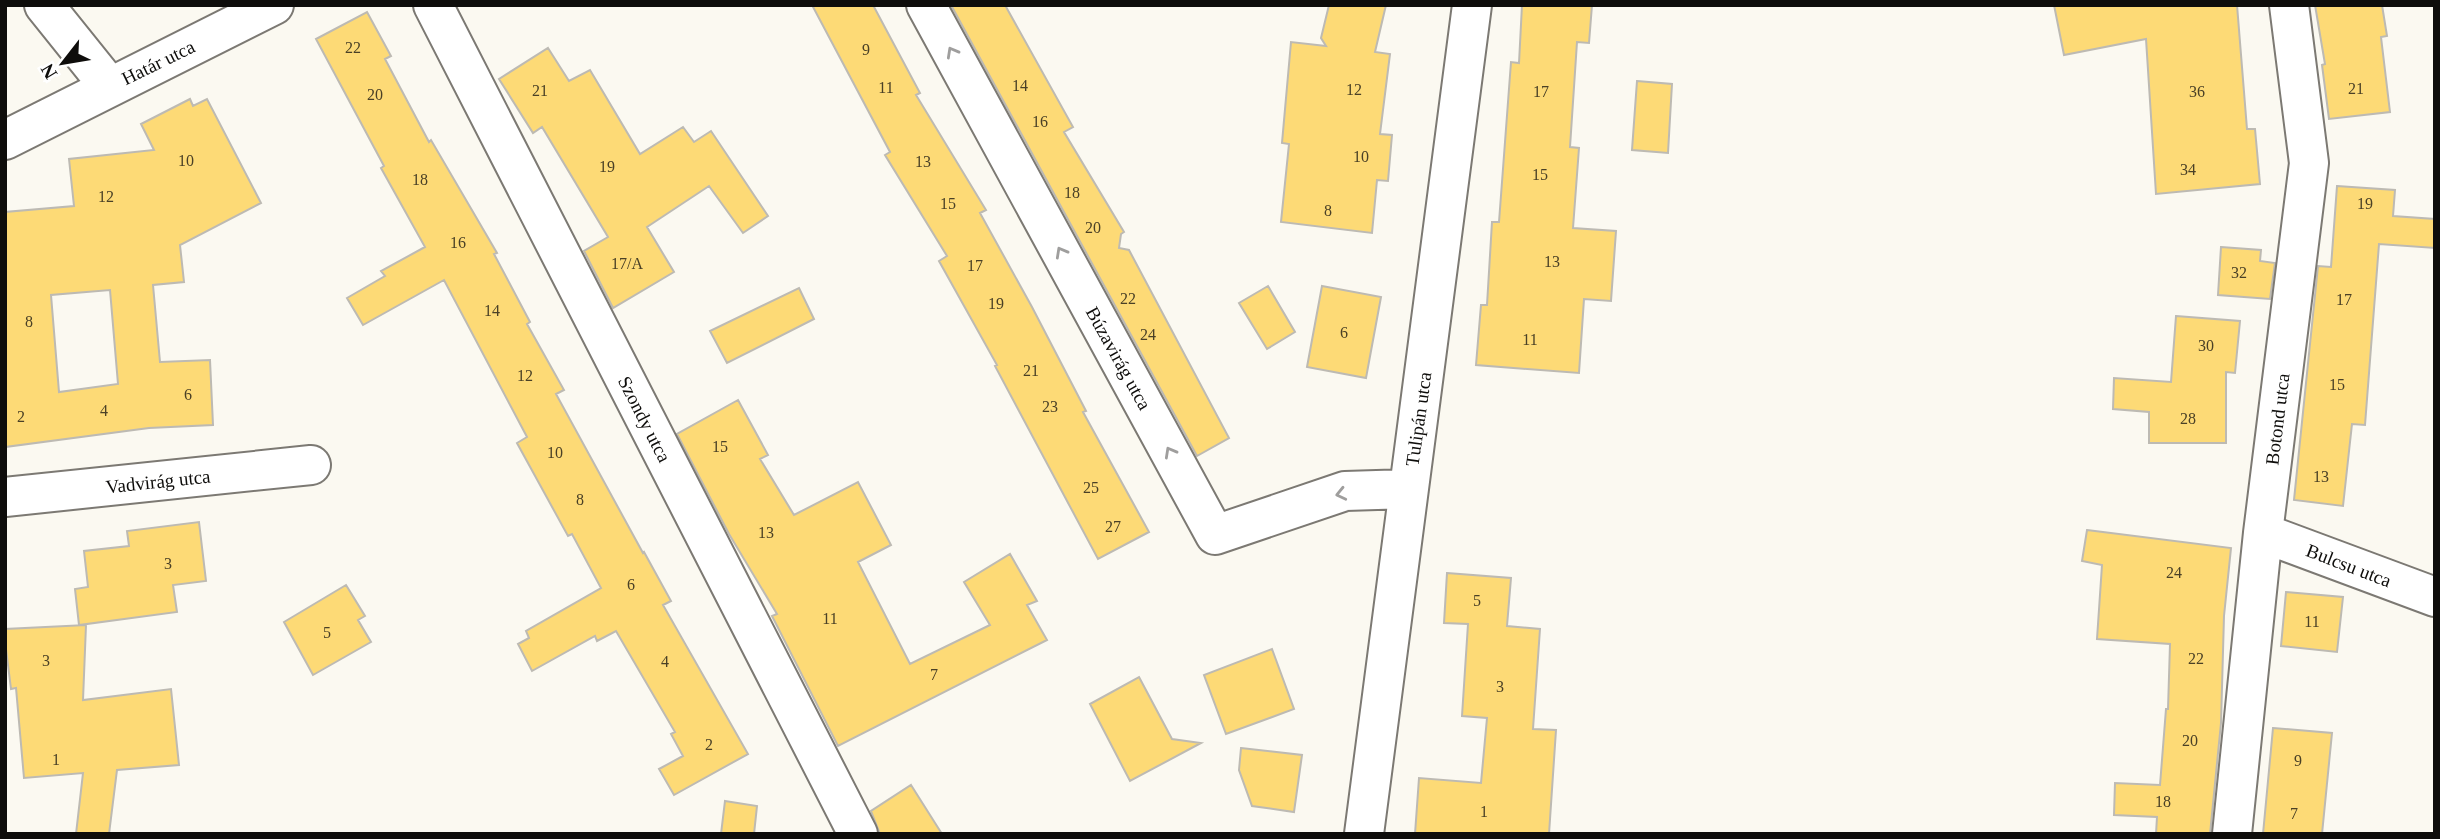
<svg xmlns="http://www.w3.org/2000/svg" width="2440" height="839" font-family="'Times New Roman',serif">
  <rect width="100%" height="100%" fill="#fbf9f1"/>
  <path fill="#fdda76" stroke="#bdbab3" stroke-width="2" fill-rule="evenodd" d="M 812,5 L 873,5 L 920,93 L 916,95 L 986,210 L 980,213 L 1032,307 L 1086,411 L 1083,412 L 1149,532 L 1098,559 L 995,366 L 997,365 L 939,261 L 947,256 L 885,155 L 890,152 Z
    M 951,5 L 1005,5 L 1073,127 L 1064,132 L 1124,232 L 1121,234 L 1119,248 L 1129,250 L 1229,438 L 1197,456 Z
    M 1329,5 L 1386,5 L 1375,52 L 1390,54 L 1380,134 L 1392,135 L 1388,181 L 1377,180 L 1372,233 L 1281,222 L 1289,144 L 1282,143 L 1291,42 L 1326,46 L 1321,38 Z
    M 1522,5 L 1592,5 L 1589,43 L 1577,42 L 1570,147 L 1579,148 L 1573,228 L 1616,231 L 1611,301 L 1584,299 L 1579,373 L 1476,365 L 1481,305 L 1487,305 L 1492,222 L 1499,222 L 1511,62 L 1519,63 Z
    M 2054,5 L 2237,5 L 2247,129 L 2255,129 L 2260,184 L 2156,194 L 2146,39 L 2064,55 Z
    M 2315,5 L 2382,5 L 2387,36 L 2381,37 L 2390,112 L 2329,119 L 2322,65 L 2325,64 Z
    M 367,12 L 391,56 L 385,59 L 429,142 L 431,140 L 497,253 L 494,254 L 530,322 L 527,324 L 564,390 L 556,394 L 643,553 L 644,552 L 671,601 L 663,605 L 748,754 L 674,795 L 659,769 L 683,756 L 671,734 L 675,732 L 616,631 L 597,641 L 595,636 L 532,671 L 518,644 L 529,638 L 526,631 L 601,588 L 572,534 L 568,536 L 517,443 L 527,437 L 444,280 L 363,325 L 347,298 L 385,276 L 381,271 L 425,247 L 381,168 L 384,166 L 316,39 Z
    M 548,48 L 569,81 L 590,70 L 640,154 L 683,127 L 694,142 L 711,131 L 768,216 L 743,233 L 709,186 L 647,227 L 674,272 L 613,308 L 584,251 L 608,237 L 542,127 L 533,133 L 499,79 Z
    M 1637,81 L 1672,84 L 1668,153 L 1632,150 Z
    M 190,99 L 193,106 L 207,99 L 261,203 L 180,245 L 184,282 L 153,285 L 160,362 L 210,360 L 213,425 L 149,428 L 5,447 L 5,212 L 74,206 L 69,159 L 154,150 L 141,124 ZM 110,290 L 118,384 L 59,392 L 51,295 Z
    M 2337,186 L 2395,190 L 2393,216 L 2435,219 L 2435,248 L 2379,244 L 2365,425 L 2352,424 L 2343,506 L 2294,500 L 2318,266 L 2331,267 Z
    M 2221,247 L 2261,250 L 2260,261 L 2275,263 L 2270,299 L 2218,295 Z
    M 1268,286 L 1295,332 L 1267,349 L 1239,303 Z
    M 1322,286 L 1381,297 L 1366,378 L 1307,367 Z
    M 799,288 L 814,319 L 727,363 L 710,331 Z
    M 2176,316 L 2240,321 L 2235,373 L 2226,372 L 2226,443 L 2149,443 L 2149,412 L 2113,409 L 2114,378 L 2171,382 Z
    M 738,400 L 768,455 L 760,459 L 794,515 L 858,482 L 891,545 L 858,562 L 910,664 L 990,625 L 964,582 L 1010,554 L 1037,601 L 1027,605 L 1047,640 L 838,746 L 772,616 L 777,614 L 729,534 L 677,434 Z
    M 199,522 L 206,581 L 173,585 L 177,612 L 79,625 L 75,589 L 88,587 L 84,551 L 129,546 L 127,531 Z
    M 2087,530 L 2231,548 L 2224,616 L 2221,723 L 2210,834 L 2156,834 L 2157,817 L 2114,815 L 2115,783 L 2160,785 L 2166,709 L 2168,709 L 2170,644 L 2097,639 L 2102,565 L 2082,561 Z
    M 1447,573 L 1511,578 L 1507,626 L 1540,629 L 1533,729 L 1556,730 L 1549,834 L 1415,834 L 1419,778 L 1481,783 L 1487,718 L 1462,716 L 1468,624 L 1444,623 Z
    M 346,585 L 365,616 L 358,620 L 371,642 L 313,675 L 284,622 Z
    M 2286,592 L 2343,597 L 2337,652 L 2281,646 Z
    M 86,625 L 83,700 L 171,689 L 179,765 L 117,770 L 109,834 L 76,834 L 83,773 L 24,778 L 16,688 L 11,689 L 5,641 L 5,629 Z
    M 1272,649 L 1294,709 L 1226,734 L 1204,675 Z
    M 1139,677 L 1172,739 L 1201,743 L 1130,781 L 1090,704 Z
    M 2273,728 L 2332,733 L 2322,834 L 2263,834 Z
    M 1241,748 L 1302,755 L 1294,812 L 1252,806 L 1239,770 Z
    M 911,785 L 942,834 L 880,834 L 871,811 Z
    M 725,801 L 757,806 L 754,834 L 721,834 Z"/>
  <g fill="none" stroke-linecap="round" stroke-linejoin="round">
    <defs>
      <path id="minor" d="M 44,5 L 109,86
        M 433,5 L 858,834
        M 926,5 L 1215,535 L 1345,491 L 1409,489
        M 5,140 L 274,5
        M 5,497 L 311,465
        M 2263,533 L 2435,597
        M 1364,834 L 1472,5
        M 2232,834 L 2263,533 L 2309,163 L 2289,5"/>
    </defs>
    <use href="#minor" stroke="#7c7973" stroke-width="42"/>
    <use href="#minor" stroke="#fff" stroke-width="38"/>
  </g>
  <defs><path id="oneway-chevron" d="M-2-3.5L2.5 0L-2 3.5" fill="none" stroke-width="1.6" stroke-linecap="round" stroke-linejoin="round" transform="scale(1.75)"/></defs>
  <g stroke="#9f9e9d">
    <use href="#oneway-chevron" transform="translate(952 52) rotate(-119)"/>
    <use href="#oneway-chevron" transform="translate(1061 252) rotate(-119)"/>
    <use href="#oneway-chevron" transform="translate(1170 452) rotate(-119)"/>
    <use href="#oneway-chevron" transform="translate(1341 494) rotate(167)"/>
  </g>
  <g text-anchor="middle" stroke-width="5" stroke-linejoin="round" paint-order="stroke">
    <g font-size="16" fill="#4a4026">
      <text x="353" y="53">22</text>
      <text x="866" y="55">9</text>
      <text x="1020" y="91">14</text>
      <text x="886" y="93">11</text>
      <text x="2356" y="94">21</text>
      <text x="1354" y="95">12</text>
      <text x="540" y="96">21</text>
      <text x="1541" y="97">17</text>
      <text x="2197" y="97">36</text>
      <text x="375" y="100">20</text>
      <text x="1040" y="127">16</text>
      <text x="1361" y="162">10</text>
      <text x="186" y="166">10</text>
      <text x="923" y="167">13</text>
      <text x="607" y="172">19</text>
      <text x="2188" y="175">34</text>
      <text x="1540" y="180">15</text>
      <text x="420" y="185">18</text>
      <text x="1072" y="198">18</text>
      <text x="106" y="202">12</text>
      <text x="948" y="209">15</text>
      <text x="2365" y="209">19</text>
      <text x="1328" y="216">8</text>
      <text x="1093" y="233">20</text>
      <text x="458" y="248">16</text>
      <text x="1552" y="267">13</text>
      <text x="627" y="269">17/A</text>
      <text x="975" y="271">17</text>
      <text x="2239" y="278">32</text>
      <text x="1128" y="304">22</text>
      <text x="2344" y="305">17</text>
      <text x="996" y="309">19</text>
      <text x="492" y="316">14</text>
      <text x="29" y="327">8</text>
      <text x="1344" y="338">6</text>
      <text x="1148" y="340">24</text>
      <text x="1530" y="345">11</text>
      <text x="2206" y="351">30</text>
      <text x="1031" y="376">21</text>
      <text x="525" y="381">12</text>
      <text x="2337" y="390">15</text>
      <text x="188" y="400">6</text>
      <text x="1050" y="412">23</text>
      <text x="104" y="416">4</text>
      <text x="21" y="422">2</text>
      <text x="2188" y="424">28</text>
      <text x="720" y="452">15</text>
      <text x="555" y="458">10</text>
      <text x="2321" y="482">13</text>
      <text x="1091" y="493">25</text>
      <text x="580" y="505">8</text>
      <text x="1113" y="532">27</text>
      <text x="766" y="538">13</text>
      <text x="168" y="569">3</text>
      <text x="2174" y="578">24</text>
      <text x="631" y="590">6</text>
      <text x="1477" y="606">5</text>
      <text x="830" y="624">11</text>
      <text x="2312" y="627">11</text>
      <text x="327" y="638">5</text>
      <text x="2196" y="664">22</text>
      <text x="46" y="666">3</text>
      <text x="665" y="667">4</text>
      <text x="934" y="680">7</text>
      <text x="1500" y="692">3</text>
      <text x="2190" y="746">20</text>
      <text x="709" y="750">2</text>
      <text x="56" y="765">1</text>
      <text x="2298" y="766">9</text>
      <text x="2163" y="807">18</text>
      <text x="1484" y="817">1</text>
      <text x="2294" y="819">7</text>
    </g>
    <g font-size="19" fill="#0e0d0b" stroke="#fff">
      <text transform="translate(158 62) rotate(-26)" y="7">Határ utca</text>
      <text transform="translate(1119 358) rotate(61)" y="7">Búzavirág utca</text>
      <text transform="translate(645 419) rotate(63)" y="7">Szondy utca</text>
      <text transform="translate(1418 419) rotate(-82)" y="7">Tulipán utca</text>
      <text transform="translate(2277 419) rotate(-83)" y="7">Botond utca</text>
      <text transform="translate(158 481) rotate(-6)" y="7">Vadvirág utca</text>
      <text transform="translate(2349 565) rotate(21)" y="7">Bulcsu utca</text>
    </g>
  </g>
  <rect width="2440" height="839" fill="none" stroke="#0e0d0b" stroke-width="14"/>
  <g transform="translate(63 63) rotate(239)" stroke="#ffffff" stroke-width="5" paint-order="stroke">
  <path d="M0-5L12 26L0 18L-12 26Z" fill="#0e0d0b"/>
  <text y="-10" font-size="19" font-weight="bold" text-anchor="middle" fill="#0e0d0b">N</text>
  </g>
</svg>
